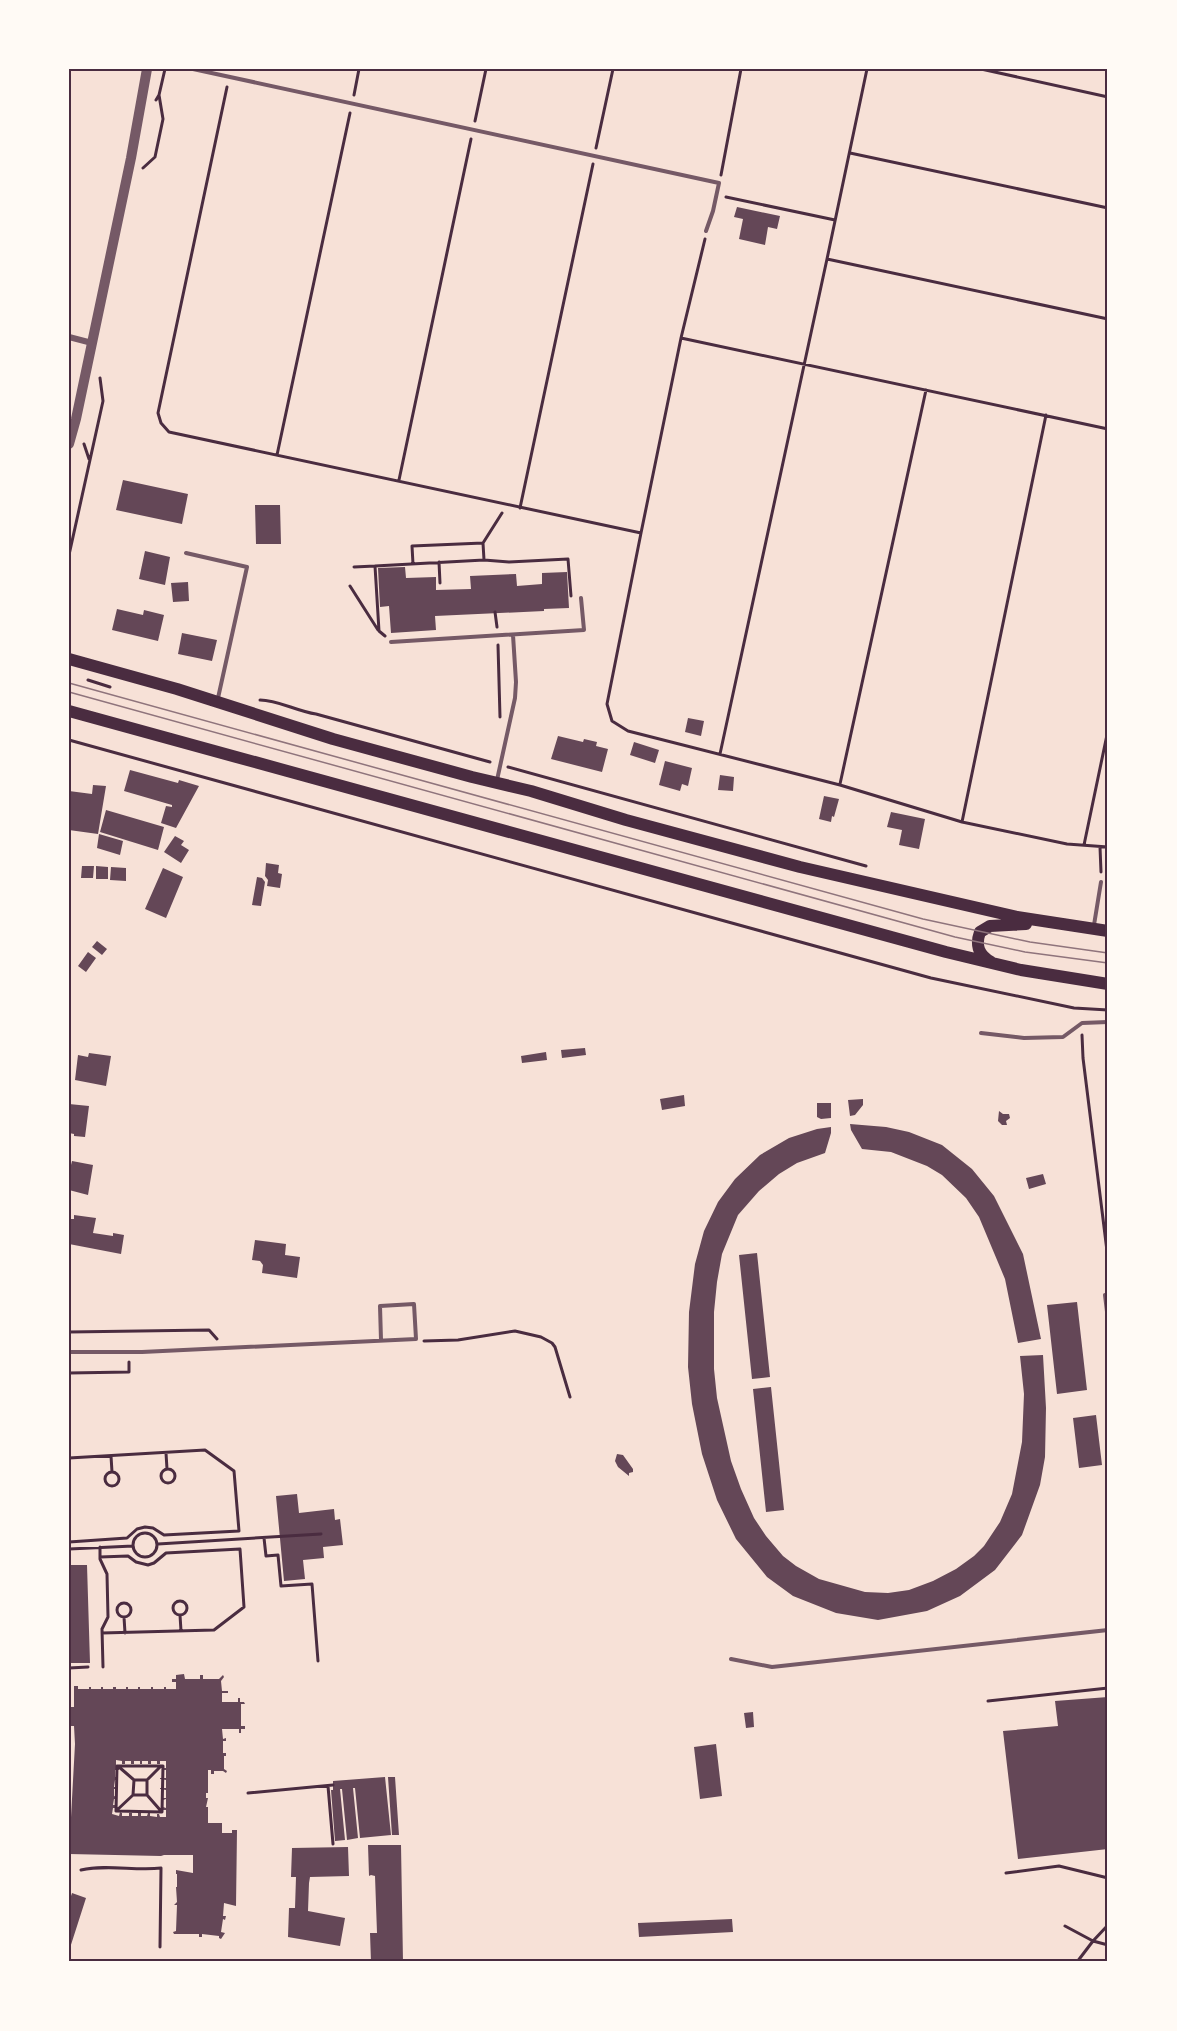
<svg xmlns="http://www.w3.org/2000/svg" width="1177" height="2031" font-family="'Nunito Sans',sans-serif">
  <rect width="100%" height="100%" fill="#f7e1d7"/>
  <path fill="#644757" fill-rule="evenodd" d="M 737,207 L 780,216 L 777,229 L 768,227 L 765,245 L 739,239 L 743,219 L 734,217 Z
    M 123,480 L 188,494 L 182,524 L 116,510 Z
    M 255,505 L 280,505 L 281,544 L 256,544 Z
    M 145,551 L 170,557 L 165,585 L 139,579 Z
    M 405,567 L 406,578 L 436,577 L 436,590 L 471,589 L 470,576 L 516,574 L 517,586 L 542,584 L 542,573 L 567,572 L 569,608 L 544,609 L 544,611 L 435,616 L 436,630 L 391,633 L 389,606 L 380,607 L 378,568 Z
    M 188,582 L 189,601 L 173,602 L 171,583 Z
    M 117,609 L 143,615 L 144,610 L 164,615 L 158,641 L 112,630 Z
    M 182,633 L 217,640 L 212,661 L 178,654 Z
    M 688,718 L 704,721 L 701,736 L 685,732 Z
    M 558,736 L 583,742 L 584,739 L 597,742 L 596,746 L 608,749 L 602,772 L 551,759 Z
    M 634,742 L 659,750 L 655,763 L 630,755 Z
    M 665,761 L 692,768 L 688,786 L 682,784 L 680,791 L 659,785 Z
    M 130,770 L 178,783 L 179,780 L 199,786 L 176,828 L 161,823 L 166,806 L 172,807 L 172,805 L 124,791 Z
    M 720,775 L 734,777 L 733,791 L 718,790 Z
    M 93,785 L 106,786 L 98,834 L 69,830 L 69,791 L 92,794 Z
    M 824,796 L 839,799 L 834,817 L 832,816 L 831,822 L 819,819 Z
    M 106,810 L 164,827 L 158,850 L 100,832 Z
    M 891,812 L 925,819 L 919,849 L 899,845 L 902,830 L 887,827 Z
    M 99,834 L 123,841 L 120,855 L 97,848 Z
    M 175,836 L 184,841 L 181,845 L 189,850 L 181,863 L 164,852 Z
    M 266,863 L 279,865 L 278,873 L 282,874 L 280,888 L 267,886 L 268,880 L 265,876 Z
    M 82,866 L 94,866 L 93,878 L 81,878 Z
    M 96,866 L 108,867 L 108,879 L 96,879 Z
    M 111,867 L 126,868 L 126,881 L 110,880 Z
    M 163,868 L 183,877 L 166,918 L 145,909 Z
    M 257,877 L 262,878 L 265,882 L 261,906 L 252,905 Z
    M 97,941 L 107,949 L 102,955 L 92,947 Z
    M 88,952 L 96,958 L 86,972 L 78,966 Z
    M 585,1048 L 586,1055 L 562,1058 L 561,1050 Z
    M 546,1052 L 547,1060 L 522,1063 L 521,1056 Z
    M 89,1053 L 111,1056 L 106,1086 L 75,1080 L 78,1055 L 88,1057 Z
    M 684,1095 L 685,1106 L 662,1110 L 660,1099 Z
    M 863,1099 L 863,1105 L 855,1115 L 850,1116 L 848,1100 Z
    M 817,1103 L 831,1103 L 831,1118 L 821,1119 L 817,1117 Z
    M 69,1104 L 89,1106 L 85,1137 L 74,1136 L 74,1134 L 69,1133 Z
    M 999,1111 L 1003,1114 L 1009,1114 L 1010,1118 L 1006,1121 L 1007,1125 L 1002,1125 L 998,1121 Z
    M 850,1124 L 886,1127 L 909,1132 L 942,1145 L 972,1169 L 994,1196 L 1023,1254 L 1041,1339 L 1018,1343 L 1005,1279 L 979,1217 L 966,1198 L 942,1175 L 927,1166 L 891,1152 L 862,1149 L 851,1130 Z
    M 831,1127 L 831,1133 L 825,1153 L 797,1163 L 779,1174 L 759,1191 L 738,1215 L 722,1254 L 717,1282 L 714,1312 L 714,1369 L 717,1398 L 731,1461 L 741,1489 L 754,1518 L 766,1536 L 783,1556 L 796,1566 L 819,1579 L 865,1592 L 888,1593 L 909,1590 L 933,1581 L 956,1569 L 974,1556 L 984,1546 L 1000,1522 L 1012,1494 L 1022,1442 L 1024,1394 L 1020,1356 L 1043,1355 L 1046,1408 L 1045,1457 L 1040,1485 L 1022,1535 L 995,1570 L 960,1596 L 927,1611 L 878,1620 L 836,1613 L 793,1596 L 767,1577 L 736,1539 L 717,1500 L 702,1454 L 692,1404 L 688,1367 L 689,1312 L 695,1264 L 704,1231 L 718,1202 L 735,1179 L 760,1155 L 789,1138 L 817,1129 Z
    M 72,1161 L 93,1165 L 88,1195 L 69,1190 L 69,1165 L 71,1165 Z
    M 1043,1174 L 1046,1184 L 1029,1189 L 1026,1178 Z
    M 74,1215 L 96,1218 L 93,1233 L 113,1236 L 113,1233 L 124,1235 L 121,1254 L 69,1244 L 69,1219 L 74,1219 Z
    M 255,1240 L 286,1244 L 285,1255 L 300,1257 L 297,1278 L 262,1273 L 263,1265 L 260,1261 L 252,1260 Z
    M 757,1253 L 770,1377 L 752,1379 L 739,1255 Z
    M 1077,1302 L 1087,1390 L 1057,1394 L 1047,1305 Z
    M 771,1387 L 784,1510 L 766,1512 L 753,1389 Z
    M 1096,1415 L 1102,1465 L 1079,1468 L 1073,1418 Z
    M 617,1454 L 623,1455 L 633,1469 L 633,1472 L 629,1473 L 629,1476 L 618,1467 L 615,1461 Z
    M 297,1494 L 299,1513 L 334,1509 L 335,1520 L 340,1519 L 343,1545 L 323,1547 L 324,1558 L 303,1560 L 305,1579 L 284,1581 L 276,1496 Z
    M 69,1565 L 87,1565 L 90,1663 L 69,1663 Z
    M 184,1674 L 185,1679 L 200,1679 L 200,1675 L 203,1675 L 203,1679 L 219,1679 L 223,1675 L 224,1677 L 221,1681 L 222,1691 L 228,1691 L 228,1693 L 222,1693 L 222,1702 L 238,1702 L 238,1698 L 240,1698 L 240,1702 L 244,1702 L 245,1704 L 241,1704 L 241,1726 L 245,1726 L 245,1729 L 241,1729 L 241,1733 L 239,1733 L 239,1729 L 222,1729 L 223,1739 L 226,1738 L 226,1741 L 223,1741 L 223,1753 L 226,1753 L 226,1756 L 224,1756 L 224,1769 L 227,1771 L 226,1773 L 223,1771 L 214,1771 L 214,1774 L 211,1774 L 211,1770 L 208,1770 L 208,1793 L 206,1793 L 206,1798 L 208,1798 L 206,1807 L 208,1807 L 208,1823 L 222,1823 L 222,1833 L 232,1833 L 232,1830 L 237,1830 L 236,1906 L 224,1903 L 223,1916 L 226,1916 L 225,1920 L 223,1919 L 221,1932 L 225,1933 L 221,1939 L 219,1938 L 219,1936 L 202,1934 L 202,1937 L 199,1937 L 199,1934 L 174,1934 L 173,1932 L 176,1931 L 177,1905 L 174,1905 L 177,1902 L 176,1887 L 177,1887 L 177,1874 L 176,1874 L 176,1870 L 193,1873 L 193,1855 L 164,1855 L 161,1856 L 69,1854 L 75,1744 L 74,1726 L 69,1726 L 69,1707 L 74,1707 L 74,1686 L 78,1686 L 78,1689 L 89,1689 L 89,1687 L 91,1687 L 91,1689 L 101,1689 L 101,1687 L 103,1687 L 103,1689 L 113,1689 L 113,1687 L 116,1687 L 116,1689 L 126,1689 L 126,1687 L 128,1687 L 128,1689 L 138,1689 L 138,1687 L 140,1687 L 140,1689 L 151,1689 L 151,1687 L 153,1687 L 153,1689 L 164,1689 L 164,1687 L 166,1687 L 166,1689 L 176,1689 L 176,1682 L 172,1682 L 172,1679 L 176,1679 L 176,1675 ZM 116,1760 L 122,1761 L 122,1764 L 125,1764 L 125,1761 L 131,1761 L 131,1764 L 134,1764 L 134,1761 L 140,1761 L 140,1764 L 142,1764 L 142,1761 L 148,1761 L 148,1764 L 151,1764 L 151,1761 L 157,1761 L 157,1764 L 160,1764 L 160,1761 L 166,1761 L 166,1768 L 163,1768 L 163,1770 L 166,1770 L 166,1778 L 160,1778 L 160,1779 L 166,1780 L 166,1788 L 160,1788 L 160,1789 L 166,1790 L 166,1798 L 163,1798 L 163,1800 L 166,1799 L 166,1808 L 163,1807 L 163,1810 L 166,1810 L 166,1817 L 160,1817 L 159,1814 L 157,1814 L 157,1817 L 150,1816 L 150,1813 L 148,1813 L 147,1816 L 141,1816 L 141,1813 L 138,1813 L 138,1816 L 132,1816 L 132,1813 L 129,1813 L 129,1816 L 122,1816 L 122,1813 L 120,1812 L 119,1816 L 112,1814 L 113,1808 L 116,1808 L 116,1805 L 113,1805 L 114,1799 L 117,1799 L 117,1797 L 114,1796 L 114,1789 L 117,1789 L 117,1787 L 114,1787 L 115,1780 L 118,1780 L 118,1777 L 115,1777 L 115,1770 L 119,1770 L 119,1767 L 116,1767 Z
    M 1108,1697 L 1108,1849 L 1018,1859 L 1003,1731 L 1058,1726 L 1055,1701 Z
    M 753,1712 L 754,1727 L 746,1728 L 744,1713 Z
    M 716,1744 L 722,1796 L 700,1799 L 694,1747 Z
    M 385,1777 L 391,1835 L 360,1838 L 355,1788 L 353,1788 L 358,1838 L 347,1840 L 342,1789 L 340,1789 L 345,1840 L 335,1841 L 331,1790 L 333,1790 L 333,1781 Z
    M 388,1777 L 395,1777 L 399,1835 L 392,1835 Z
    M 368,1845 L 401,1845 L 403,1962 L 371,1962 L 370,1933 L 377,1933 L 375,1876 L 371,1875 L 369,1876 Z
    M 348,1847 L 349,1876 L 310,1877 L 309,1883 L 308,1911 L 345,1918 L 340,1946 L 288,1937 L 289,1908 L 295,1908 L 296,1877 L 291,1877 L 292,1848 Z
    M 72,1893 L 86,1898 L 69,1951 L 69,1902 Z
    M 732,1919 L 733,1932 L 639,1937 L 638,1923 Z"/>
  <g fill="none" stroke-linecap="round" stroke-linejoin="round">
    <path stroke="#4a2c40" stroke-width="3" d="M 867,69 L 827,259 L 1108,319
      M 981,69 L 1108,97
      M 227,87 L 158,413 L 161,423 L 169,432 L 641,533 L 681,338 L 705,239
      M 354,95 L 359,69
      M 156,100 L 159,95 L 165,69
      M 475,121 L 486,69
      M 596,148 L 613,69
      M 850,153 L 1108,208
      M 143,168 L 155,157 L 163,119 L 159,95
      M 721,175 L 741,69
      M 726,197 L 835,220
      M 681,338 L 1108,429
      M 84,444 L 89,459
      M 277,455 L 350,113
      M 399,480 L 471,139
      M 520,508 L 593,164
      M 641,533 L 607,704 L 612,721 L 628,731 L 840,785 L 962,822 L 1067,844 L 1108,847
      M 483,543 L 502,513
      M 69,555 L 103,401 L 100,378
      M 439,562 L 440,583
      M 413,564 L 412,546 L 483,543 L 484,560
      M 354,567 L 375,566
      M 350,586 L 378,630
      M 495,612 L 497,627
      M 385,636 L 379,631 L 375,566 L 484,560 L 509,562 L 568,559 L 571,596
      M 498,645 L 500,717
      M 88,680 L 110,687
      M 260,700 C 278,700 296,711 316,714 L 490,762
      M 69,740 L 931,978 L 1074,1008 L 1108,1010
      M 720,754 L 827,259
      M 508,767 L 866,866
      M 840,784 L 926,390
      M 962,822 L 1046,415
      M 1084,845 L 1108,730
      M 1100,847 L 1101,872
      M 1082,1035 L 1083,1058 L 1108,1259
      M 69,1332 L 209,1330 L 217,1339
      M 424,1341 L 458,1340 L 515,1331 L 541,1337 L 552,1343 L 555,1347 L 570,1397
      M 69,1373 L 129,1372 L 129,1362
      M 166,1453 L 167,1469
      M 111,1456 L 112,1472
      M 69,1458 L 205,1450 L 234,1471 L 239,1531 L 164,1535 L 153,1528 L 145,1527 L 137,1529 L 127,1538 L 69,1542
      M161 1476a7 7 0 1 1 14 0a7 7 0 1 1-14 0Z
      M105 1479a7 7 0 1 1 14 0a7 7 0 1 1-14 0Z
      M133 1545a12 12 0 1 1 24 0a12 12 0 1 1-24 0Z
      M 264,1538 L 266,1556 L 278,1555 L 281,1586 L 312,1584 L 318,1661
      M 158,1544 L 321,1534
      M 100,1547 L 100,1559 L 107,1574 L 108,1617 L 102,1629 L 103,1667
      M 69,1549 L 133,1546
      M 100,1557 L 128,1556 L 136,1562 L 148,1565 L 154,1563 L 166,1553 L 240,1549 L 244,1607 L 214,1630 L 102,1633
      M173 1608a7 7 0 1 1 14 0a7 7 0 1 1-14 0Z
      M117 1610a7 7 0 1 1 14 0a7 7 0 1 1-14 0Z
      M 180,1615 L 181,1631
      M 124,1617 L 125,1633
      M 69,1668 L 88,1667
      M 988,1701 L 1108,1688
      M 117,1766 L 163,1766 L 162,1812 L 116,1811 Z
      M 161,1766 L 147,1780 L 147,1795 L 161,1811
      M 134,1780 L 147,1780
      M 328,1786 L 333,1844
      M 248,1793 L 333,1785
      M 133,1795 L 147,1795
      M 116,1811 L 133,1795 L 134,1780 L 119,1767
      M 81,1870 C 107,1864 135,1871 161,1868 L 160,1947
      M 1006,1873 L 1059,1866 L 1108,1878
      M 1108,1925 L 1093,1941 L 1108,1945
      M 1065,1926 L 1093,1941 L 1077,1962"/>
    <path stroke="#755966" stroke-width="4" d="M 193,69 L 719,183 L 713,211 L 706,231
      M 186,553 L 247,567 L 218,698
      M 391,642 L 584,630 L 581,598
      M 497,780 L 515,698 L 516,682 L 513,635
      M 1094,925 L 1101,882
      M 981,1033 L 1024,1038 L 1063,1037 L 1082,1023 L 1108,1022
      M 1105,1295 L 1108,1320
      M 69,1352 L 142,1352 L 416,1339 L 414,1304 L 380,1306 L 381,1340
      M 731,1659 L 772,1667 L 1108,1630"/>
    <path stroke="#755966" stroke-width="6" d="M 69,337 L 92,343"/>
    <path stroke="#755966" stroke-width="10" d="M 69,444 L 76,419 L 131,158 L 147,69"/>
    <path stroke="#4a2c40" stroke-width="12" d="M 69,659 L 177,689 L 333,739 L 472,777 L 531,791 L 626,820 L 800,867 L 1017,917 L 1108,931
      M 69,711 L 946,952 L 1021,970 L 1108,984
      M 991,962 C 979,955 975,946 980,932 L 990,926 L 1026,924"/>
    <path stroke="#8f747c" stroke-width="1.5" d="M 69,683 L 923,919 L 1030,942 L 1108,953
      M 69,692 L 955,937 L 1025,952 L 1108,963"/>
  </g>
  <rect width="1177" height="2031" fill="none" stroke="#fffaf5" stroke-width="141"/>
  <rect x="70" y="70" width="1036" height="1890" fill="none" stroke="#4a2c40" stroke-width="2"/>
</svg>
